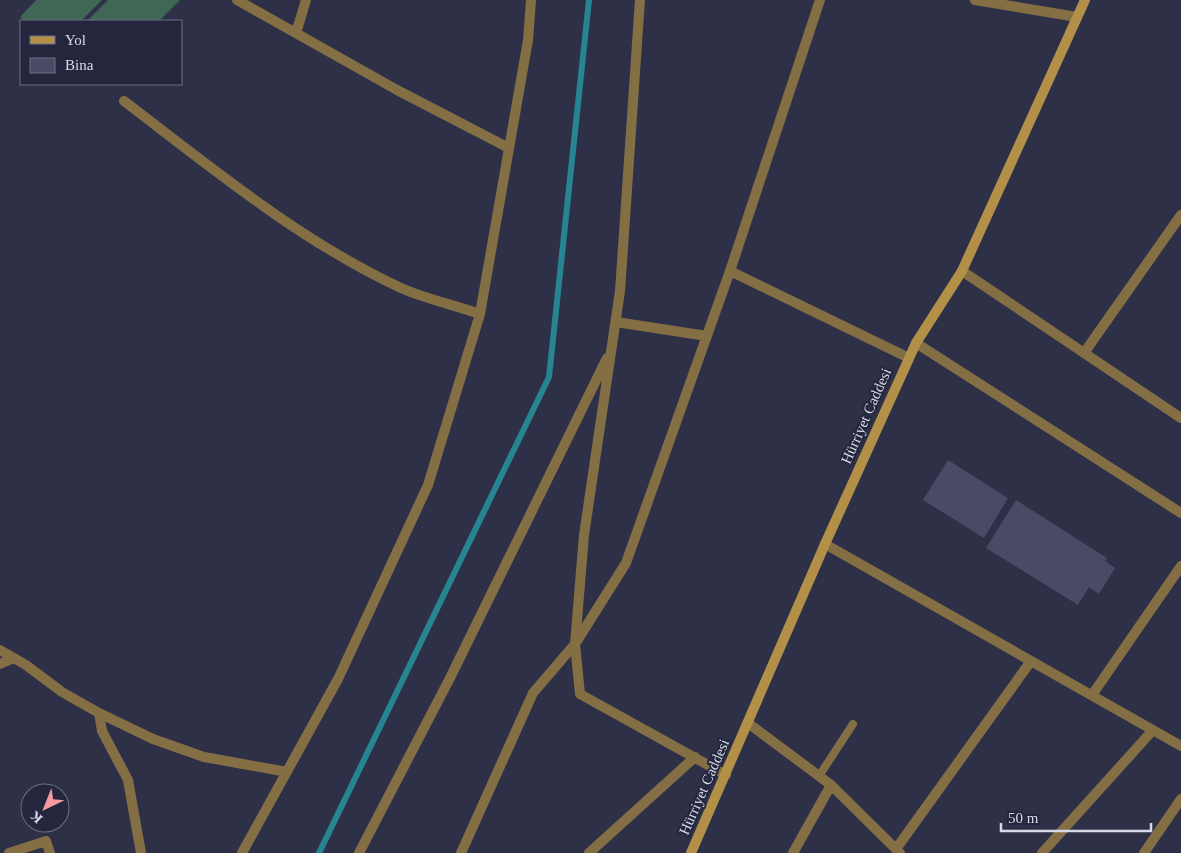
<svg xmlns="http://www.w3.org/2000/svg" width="1181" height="853" font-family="Georgia,serif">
  <rect width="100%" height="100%" fill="#2e3048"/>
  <path fill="#406655" d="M 36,0 L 102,0 L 81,21 L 24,21 L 20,17 Z
    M 108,0 L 180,0 L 159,21 L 87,21 Z"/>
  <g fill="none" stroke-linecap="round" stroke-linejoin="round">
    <path stroke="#278592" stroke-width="6" d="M 319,853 L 549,377 L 589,0"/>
  </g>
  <path fill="#494b65" d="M 948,460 L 1008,498 L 984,538 L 923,500 Z
    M 1016,500 L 1107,558 L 1105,561 L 1115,568 L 1099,594 L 1089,587 L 1078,605 L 986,548 Z"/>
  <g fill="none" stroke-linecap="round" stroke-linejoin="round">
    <path stroke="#846f44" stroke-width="8" d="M 819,776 L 853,724"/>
    <path stroke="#846f44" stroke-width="10" d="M 237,0 L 397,90 L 509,148
      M 640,0 L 620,291 L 584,535 L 575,644 L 580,694 L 726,775
      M 975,0 L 1077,17
      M 296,33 L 306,0
      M 124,101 C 212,168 300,241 401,288 C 426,299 454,305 480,314
      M 730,271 L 909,358
      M 962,271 L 1181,418
      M 616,322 L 707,336
      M 916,343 L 1181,513
      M 1084,353 L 1181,215
      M 825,544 L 1181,746
      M 0,650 L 26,665 L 62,692 L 99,713 L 153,739 L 204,757 L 287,772
      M 0,664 L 14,658
      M 1092,695 L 1181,566
      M 99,713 L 102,731 L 128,780 L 141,853
      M 748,723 L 831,785 L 900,853
      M 896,849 L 1031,661
      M 9,853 L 46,841 L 50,853
      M 242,853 L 338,679 L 428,485 L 480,314 L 528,40 L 531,0
      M 359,853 L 450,678 L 607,358
      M 461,853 L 533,693 L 575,644 L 626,563 L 730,271 L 820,0
      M 589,853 L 695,757
      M 793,853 L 831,785
      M 1042,853 L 1153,730
      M 1144,853 L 1181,799"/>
    <path stroke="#b29048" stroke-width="10" d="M 691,853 L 825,544 L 916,343 L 962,271 L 1085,0"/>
  </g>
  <g text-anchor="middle" stroke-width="4" stroke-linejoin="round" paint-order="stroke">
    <g font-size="15" fill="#d8daea" stroke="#24263d">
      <text transform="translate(866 416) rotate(-66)" y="5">Hürriyet Caddesi</text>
      <text transform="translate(704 787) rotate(-66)" y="5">Hürriyet Caddesi</text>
    </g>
  </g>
  <rect x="20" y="20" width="162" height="65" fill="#24263d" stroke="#6c6e82"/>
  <rect x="30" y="36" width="25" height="8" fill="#b29048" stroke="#6c6e82"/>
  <text x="65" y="45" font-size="15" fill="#d8daea">Yol</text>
  <rect x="30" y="58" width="25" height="15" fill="#494b65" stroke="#6c6e82"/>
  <text x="65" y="70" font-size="15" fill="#d8daea">Bina</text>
  <g transform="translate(45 808) rotate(223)"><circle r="24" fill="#24263d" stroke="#6c6e82"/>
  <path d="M0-4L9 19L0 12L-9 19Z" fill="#f49aa0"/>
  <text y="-8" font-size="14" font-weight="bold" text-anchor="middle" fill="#d8daea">K</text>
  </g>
  <path d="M1001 823v8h150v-8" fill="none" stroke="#d8daea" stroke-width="2.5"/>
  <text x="1008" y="823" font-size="15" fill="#d8daea" stroke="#24263d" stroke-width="4" paint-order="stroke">50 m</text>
</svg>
